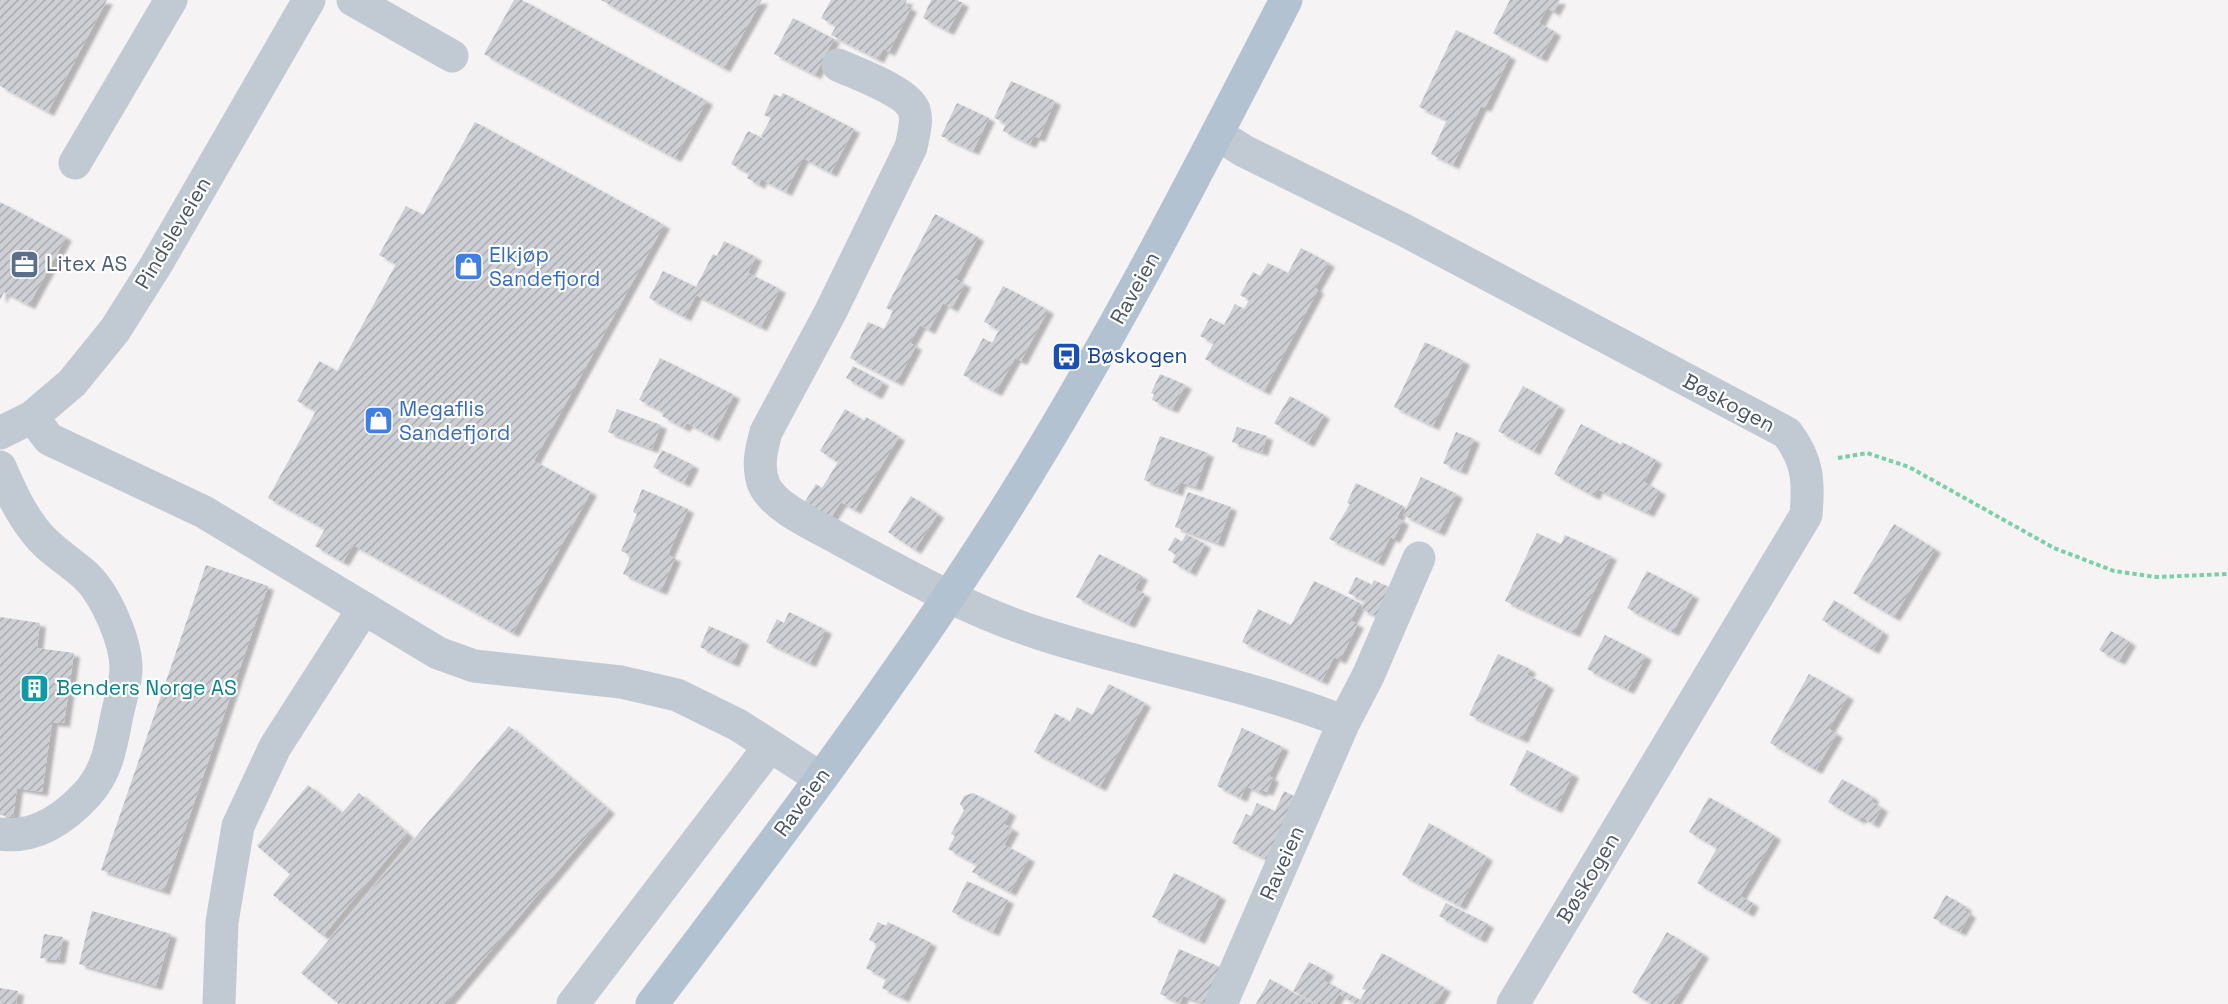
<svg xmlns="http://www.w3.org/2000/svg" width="2228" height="1004" font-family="'Space Grotesk',sans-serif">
  <defs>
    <pattern id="building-hatch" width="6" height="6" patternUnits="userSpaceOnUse" patternTransform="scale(1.5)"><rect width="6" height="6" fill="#cdcfd5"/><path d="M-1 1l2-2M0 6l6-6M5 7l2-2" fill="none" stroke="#a8abb0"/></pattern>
    <filter id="shadow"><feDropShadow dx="6" dy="4" stdDeviation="1.5" flood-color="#0004"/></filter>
  </defs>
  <rect width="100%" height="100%" fill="#f5f3f3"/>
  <path fill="url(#building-hatch)" filter="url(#shadow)" d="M 0,0 L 107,0 L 48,112 L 0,86 Z
    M 514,0 L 522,0 L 707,101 L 675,158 L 484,54 Z
    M 601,0 L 762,0 L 724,68 Z
    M 831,0 L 907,0 L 905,5 L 911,8 L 889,52 L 883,49 L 878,59 L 831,35 L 836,26 L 821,18 Z
    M 931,0 L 957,0 L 963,3 L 948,31 L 923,18 Z
    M 1510,0 L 1560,0 L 1554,12 L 1547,8 L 1539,23 L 1555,32 L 1541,58 L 1493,33 Z
    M 793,18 L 834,39 L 815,75 L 774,54 Z
    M 1456,30 L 1510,56 L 1485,108 L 1481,106 L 1453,165 L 1431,154 L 1447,120 L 1419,107 Z
    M 1011,81 L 1055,101 L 1039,138 L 1034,136 L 1030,144 L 1003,131 L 1006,123 L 994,118 Z
    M 783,93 L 854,129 L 831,173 L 803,158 L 786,192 L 761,179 L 759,185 L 747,178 L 749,173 L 731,164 L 748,131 L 766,140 L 761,136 L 771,118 L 764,115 L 774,94 L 781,97 Z
    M 957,103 L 989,118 L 973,151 L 941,136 Z
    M 475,122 L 664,225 L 534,461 L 591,492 L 513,633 L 353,545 L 343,562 L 315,546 L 325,529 L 268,498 L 316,411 L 297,401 L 319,361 L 337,371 L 396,264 L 379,255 L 406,206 L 423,215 Z
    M 0,202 L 66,237 L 29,305 L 4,292 L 0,300 Z
    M 935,214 L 978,237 L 956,279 L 965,284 L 952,308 L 943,303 L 929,330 L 920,325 L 910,343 L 916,346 L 897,382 L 850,358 L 868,322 L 884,329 L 893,311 L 886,308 Z
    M 724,241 L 756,257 L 748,273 L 780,289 L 761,327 L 696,295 L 685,317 L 649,298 L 663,271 L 696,287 L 713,254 L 717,256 Z
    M 1301,248 L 1329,263 L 1315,288 L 1318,290 L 1264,391 L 1205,359 L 1214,343 L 1200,336 L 1210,318 L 1224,325 L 1235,304 L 1244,309 L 1249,300 L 1240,295 L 1253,272 L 1260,276 L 1268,263 L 1288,273 Z
    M 1003,286 L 1048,310 L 1021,361 L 1015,358 L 996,392 L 963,375 L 983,338 L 992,343 L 999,330 L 984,322 Z
    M 1425,342 L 1464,361 L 1433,426 L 1394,407 Z
    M 660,358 L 734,395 L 713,437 L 687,423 L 684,428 L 662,416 L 664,412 L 639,400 Z
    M 853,366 L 883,382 L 876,395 L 846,378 Z
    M 1160,374 L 1186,385 L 1172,409 L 1152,400 L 1154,394 L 1151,393 Z
    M 1523,386 L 1559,406 L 1534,451 L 1498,431 Z
    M 1290,396 L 1324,415 L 1308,443 L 1274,423 Z
    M 617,409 L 661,425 L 652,449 L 608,432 Z
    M 845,409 L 864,421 L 866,417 L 899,437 L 855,510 L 841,502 L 830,519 L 804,503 L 816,484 L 822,488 L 838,462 L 820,451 Z
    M 1581,424 L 1621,445 L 1622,442 L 1656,460 L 1644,482 L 1660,491 L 1648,513 L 1597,489 L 1594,496 L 1554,474 Z
    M 1237,427 L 1267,436 L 1262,452 L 1232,442 Z
    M 1456,432 L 1474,439 L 1461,471 L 1443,463 Z
    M 1160,436 L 1208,453 L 1196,487 L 1180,482 L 1177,492 L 1144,480 Z
    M 662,450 L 693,465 L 684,483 L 653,467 Z
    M 1421,477 L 1457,494 L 1439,532 L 1403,515 Z
    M 1356,483 L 1403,506 L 1397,518 L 1403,521 L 1394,539 L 1390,537 L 1378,562 L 1329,539 L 1350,504 L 1347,503 Z
    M 642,489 L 688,509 L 668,555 L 675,558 L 661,591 L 623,574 L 631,555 L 621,551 L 637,514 L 633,512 Z
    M 1188,492 L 1231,507 L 1218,543 L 1175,527 Z
    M 911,496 L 938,514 L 915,550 L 888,532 Z
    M 1894,524 L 1935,549 L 1894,617 L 1853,593 Z
    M 1537,533 L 1561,544 L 1565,535 L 1611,556 L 1574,633 L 1505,601 Z
    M 1186,534 L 1205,544 L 1190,572 L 1172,562 L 1176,555 L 1168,550 L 1175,537 L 1182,542 Z
    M 1099,554 L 1142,576 L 1135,589 L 1145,594 L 1129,624 L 1076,597 Z
    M 206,565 L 268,586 L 164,891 L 101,870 Z
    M 1647,571 L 1693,595 L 1673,632 L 1627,608 Z
    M 1356,577 L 1372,585 L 1374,580 L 1393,589 L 1380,618 L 1361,609 L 1365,601 L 1348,593 Z
    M 1314,581 L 1360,603 L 1351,621 L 1358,624 L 1340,660 L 1334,657 L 1322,681 L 1242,642 L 1258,609 L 1291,625 Z
    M 1834,600 L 1883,632 L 1873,650 L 1822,620 Z
    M 789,612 L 826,630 L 810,663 L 766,642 L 777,619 L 784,623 Z
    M 0,617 L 40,623 L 37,648 L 74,653 L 64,723 L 52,722 L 42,792 L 17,788 L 13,817 L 0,815 Z
    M 709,626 L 743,641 L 733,663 L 700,647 Z
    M 2111,631 L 2130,642 L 2119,661 L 2099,650 Z
    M 1605,635 L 1646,656 L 1628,690 L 1587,669 Z
    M 1498,654 L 1530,669 L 1527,675 L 1548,685 L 1522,739 L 1469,715 Z
    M 1809,674 L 1848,696 L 1829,729 L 1837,734 L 1816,770 L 1770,743 Z
    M 1109,684 L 1145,703 L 1100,787 L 1034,752 L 1055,713 L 1070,722 L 1077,707 L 1092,715 Z
    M 509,726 L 609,810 L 446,1004 L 339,1004 L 301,973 Z
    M 1242,728 L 1283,747 L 1269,776 L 1273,778 L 1267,792 L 1262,790 L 1261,793 L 1246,786 L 1241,798 L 1217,786 Z
    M 1527,750 L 1573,774 L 1556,809 L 1510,785 Z
    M 1842,779 L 1873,797 L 1871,801 L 1882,808 L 1873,824 L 1862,817 L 1859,820 L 1828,802 Z
    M 308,785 L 342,813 L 359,793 L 408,834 L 323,936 L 273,895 L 290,874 L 257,846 Z
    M 1284,791 L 1301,800 L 1268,860 L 1232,843 L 1246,814 L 1251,816 L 1257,803 L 1275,811 Z
    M 973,793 L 1010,812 L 1004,824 L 1013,829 L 1004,845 L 1029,858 L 1010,892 L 972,872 L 977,865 L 948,849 L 955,836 L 951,834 L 964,810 L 960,804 L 964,796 Z
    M 1709,797 L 1775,836 L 1740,896 L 1753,903 L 1748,913 L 1697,883 L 1717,848 L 1689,832 Z
    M 1429,823 L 1487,857 L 1460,906 L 1402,875 Z
    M 1174,873 L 1220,896 L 1199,940 L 1152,917 Z
    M 967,881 L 1008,900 L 993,932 L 952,912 Z
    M 1946,895 L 1966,907 L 1964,910 L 1970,914 L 1960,932 L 1933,918 Z
    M 1446,903 L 1488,924 L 1480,939 L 1439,916 Z
    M 92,911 L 171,934 L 156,986 L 79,964 Z
    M 878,922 L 886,926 L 888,922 L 931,943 L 903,998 L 882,988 L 886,979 L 866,968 L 877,944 L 869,940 Z
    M 1667,932 L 1703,954 L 1673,1004 L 1652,1004 L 1632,992 Z
    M 44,934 L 63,937 L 59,960 L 40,958 Z
    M 1179,949 L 1222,968 L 1206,1004 L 1183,996 L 1180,1003 L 1160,994 Z
    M 1382,953 L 1445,988 L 1436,1004 L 1356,1004 L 1339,994 L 1333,1004 L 1318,1004 L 1293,991 L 1309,962 L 1328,972 L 1323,980 L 1360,1000 L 1366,990 L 1362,989 Z
    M 1270,979 L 1313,1004 L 1256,1004 Z
    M 0,988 L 18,991 L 16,1004 L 0,1004 Z"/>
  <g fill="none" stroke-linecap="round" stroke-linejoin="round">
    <path stroke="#7ad0a6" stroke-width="4" stroke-dasharray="4.5 3" stroke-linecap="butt" d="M 1838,458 L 1867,453 L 1909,467 L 2054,548 L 2114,571 L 2156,577 L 2228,574"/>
    <path stroke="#c1cad2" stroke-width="33" d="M 353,0 L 452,56
      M 838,65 C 857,74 907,91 914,110 C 918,121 913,136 911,147 L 831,311 L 766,432 C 761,450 757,467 764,485 C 775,509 819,527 841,540 C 906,575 968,610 1038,633 C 1139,666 1245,682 1344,722 L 1221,1004
      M 1217,134 L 1244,151 L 1404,230 L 1787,433 C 1808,461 1809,481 1806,515 L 1513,1004
      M 75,163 L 171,0
      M 32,417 L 49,439 L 204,512 L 438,653 L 474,666 L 621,682 L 677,695 L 738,725 L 820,778
      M 0,433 L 32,417 L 72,383 L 115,330 L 156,265 L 309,0
      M 0,467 C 10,490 19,511 35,531 C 48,549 70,561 86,576 C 106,595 127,643 126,671 C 125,685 120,701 117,715 C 111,745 108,771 87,794 C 64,819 35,839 0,834
      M 1344,722 L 1368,676 L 1419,558
      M 219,1004 L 222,922 L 238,826 L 275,747 L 364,608
      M 573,1004 L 770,746"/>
    <path stroke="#b3c2d1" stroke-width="33" d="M 652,1004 C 771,847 891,689 997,523 C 1104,355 1195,177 1286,0"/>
  </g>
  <defs>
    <symbol id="office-square" viewBox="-11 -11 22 22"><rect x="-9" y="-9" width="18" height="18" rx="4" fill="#5c6f8a" stroke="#fff"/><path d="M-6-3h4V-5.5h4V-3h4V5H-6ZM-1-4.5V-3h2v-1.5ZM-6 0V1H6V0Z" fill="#fff"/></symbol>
    <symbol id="shop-square" viewBox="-11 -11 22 22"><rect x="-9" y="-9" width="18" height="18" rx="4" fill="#3f7fe0" stroke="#fff"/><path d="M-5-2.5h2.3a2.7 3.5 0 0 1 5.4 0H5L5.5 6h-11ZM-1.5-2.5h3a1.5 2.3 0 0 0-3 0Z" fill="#fff"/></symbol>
    <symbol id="bus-square" viewBox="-11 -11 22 22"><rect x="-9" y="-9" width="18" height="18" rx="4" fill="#1a4fb4" stroke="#fff"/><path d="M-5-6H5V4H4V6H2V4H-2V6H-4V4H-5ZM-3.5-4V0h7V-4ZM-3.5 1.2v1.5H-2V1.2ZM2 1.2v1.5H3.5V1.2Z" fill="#fff"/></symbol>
    <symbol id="building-square" viewBox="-11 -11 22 22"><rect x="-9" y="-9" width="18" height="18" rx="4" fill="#0f9aa8" stroke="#fff"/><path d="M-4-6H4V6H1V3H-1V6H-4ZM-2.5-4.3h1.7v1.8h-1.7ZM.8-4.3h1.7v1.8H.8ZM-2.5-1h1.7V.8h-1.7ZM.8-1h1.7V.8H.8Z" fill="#fff"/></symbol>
  </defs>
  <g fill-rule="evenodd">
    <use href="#office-square" x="8" y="248" width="33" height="33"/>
    <use href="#shop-square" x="452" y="250" width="33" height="33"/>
    <use href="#bus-square" x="1050" y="340" width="33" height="33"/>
    <use href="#shop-square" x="362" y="404" width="33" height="33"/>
    <use href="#building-square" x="18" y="672" width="33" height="33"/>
  </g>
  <g text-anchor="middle" stroke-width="4.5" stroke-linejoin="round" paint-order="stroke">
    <g font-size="21" fill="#4a5661" stroke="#fff">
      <text transform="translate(173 233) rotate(-59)" y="7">Pindsleveien</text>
      <text transform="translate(1135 288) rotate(-61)" y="7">Raveien</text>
      <text transform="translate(1729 403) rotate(28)" y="7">Bøskogen</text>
      <text transform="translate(802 802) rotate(-54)" y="7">Raveien</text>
      <text transform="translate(1282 863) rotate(-66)" y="7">Raveien</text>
      <text transform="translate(1588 878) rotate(-59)" y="7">Bøskogen</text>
    </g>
    <g font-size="21" fill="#366cbe" stroke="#fff" text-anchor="start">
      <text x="489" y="262">Elkjøp<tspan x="489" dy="24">Sandefjord</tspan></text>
      <text x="399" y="416">Megaflis<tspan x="399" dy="24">Sandefjord</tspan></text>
    </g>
    <g font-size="21" fill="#4e5e75" stroke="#fff" text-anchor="start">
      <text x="46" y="271">Litex AS</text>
    </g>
    <g font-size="21" fill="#164399" stroke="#fff" text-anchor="start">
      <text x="1087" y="363">Bøskogen</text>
    </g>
    <g font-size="21" fill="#0d838f" stroke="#fff" text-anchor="start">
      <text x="56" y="695">Benders Norge AS</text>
    </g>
  </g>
</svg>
